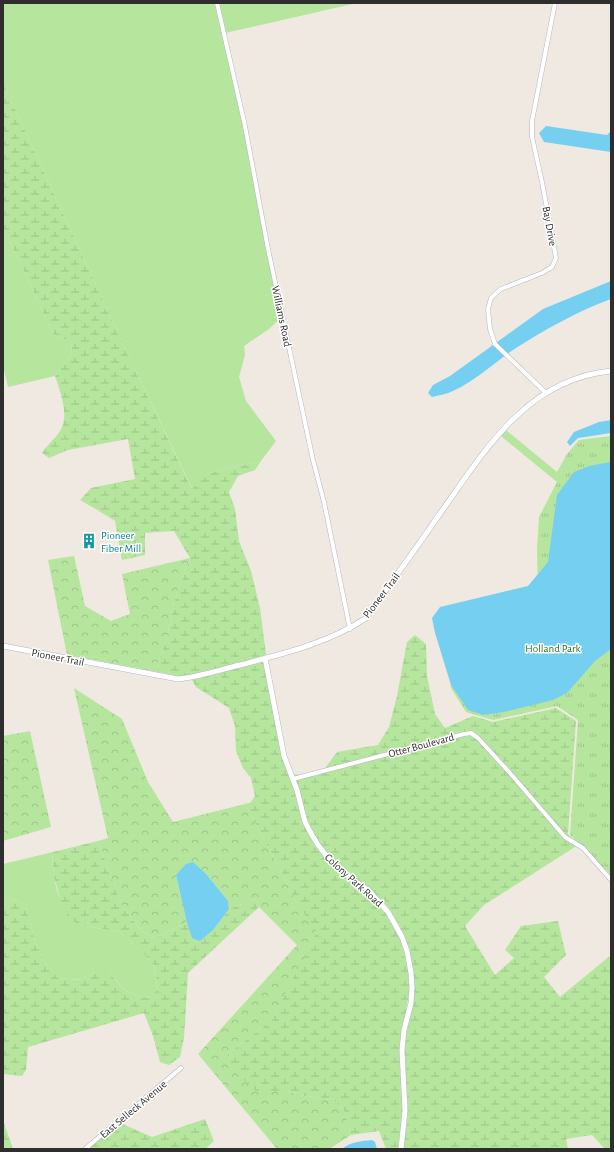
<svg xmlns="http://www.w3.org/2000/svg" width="614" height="1152" font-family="'Alegreya Sans',sans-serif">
  <defs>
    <pattern id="forest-crowns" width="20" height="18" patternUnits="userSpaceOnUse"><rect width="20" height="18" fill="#b6e59e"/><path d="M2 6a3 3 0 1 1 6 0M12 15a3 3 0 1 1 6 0" fill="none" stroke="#9dc588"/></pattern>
    <pattern id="wetland-marsh" width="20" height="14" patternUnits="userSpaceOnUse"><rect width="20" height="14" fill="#b6e59e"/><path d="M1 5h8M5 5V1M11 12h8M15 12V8" fill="none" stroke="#9dc588"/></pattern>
    <pattern id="park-tufts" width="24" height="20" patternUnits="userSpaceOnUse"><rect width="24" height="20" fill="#b6e59e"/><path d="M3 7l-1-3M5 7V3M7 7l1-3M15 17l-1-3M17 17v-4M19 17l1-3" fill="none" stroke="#9dc588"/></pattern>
  </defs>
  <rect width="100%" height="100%" fill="#efe9e1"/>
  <path fill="#b6e59e" d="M 3,3 L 357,3 L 225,33 L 283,319 L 275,323 L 269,329 L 244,346 L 245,355 L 239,377 L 246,401 L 276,441 L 261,461 L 229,468 L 209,473 L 193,490 L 129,357 L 3,83 Z
    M 3,227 L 53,334 L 71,342 L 72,353 L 55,376 L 8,387 L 3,366 Z
    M 53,852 L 52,853 C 53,866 54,888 61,900 C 67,908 74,917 80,925 L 120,932 L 143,953 L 154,966 L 158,990 L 150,998 C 129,996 122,989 110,972 L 95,972 L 79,980 L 58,978 L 43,960 L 35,941 L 26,906 L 15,899 L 3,906 L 3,864 Z"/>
  <path fill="url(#forest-crowns)" d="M 74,556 L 85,606 L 111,621 L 130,614 L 122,574 L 190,558 L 173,605 L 167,639 L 159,659 L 158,672 L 67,655 L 48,560 Z
    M 74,688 L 122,719 L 148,782 L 173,822 L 245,804 L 281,871 L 296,902 L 318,932 L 272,1020 L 228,1054 L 256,1091 L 287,1091 L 304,1096 L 333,1099 L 345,1112 L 351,1135 L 329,1149 L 277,1149 L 198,1054 L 297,945 L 259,907 L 255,899 L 229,909 L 228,901 L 207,875 L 176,875 L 187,923 L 154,938 L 141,931 L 122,905 L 98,841 L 108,838 Z
    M 30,731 L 51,827 L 3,841 L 3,736 Z"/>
  <path fill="url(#wetland-marsh)" d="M 3,83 L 129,357 L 192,489 L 209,473 L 229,468 L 261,461 L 255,470 L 238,476 L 229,492 L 235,509 L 239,541 L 251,571 L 260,608 L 266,655 L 195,675 L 178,676 L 158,672 L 159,659 L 167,639 L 173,605 L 190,558 L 174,531 L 145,533 L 145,555 L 122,560 L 115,521 L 99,511 L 80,500 L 91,488 L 135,479 L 128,439 L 68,450 L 49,458 L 42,453 C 47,445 55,439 60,431 C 70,416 60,391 55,376 L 72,353 L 71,342 L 53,334 L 3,227 Z
    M 415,635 L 426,644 L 427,676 L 435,714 L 445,728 L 473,716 L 493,722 L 556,708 L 576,721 L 568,834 L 578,845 L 484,905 L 465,926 L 495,975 L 514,958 L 505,950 L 521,926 L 558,921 L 566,955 L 544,977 L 560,997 L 611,955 L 611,1149 L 605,1149 L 592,1135 L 566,1139 L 568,1149 L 403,1149 C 406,1131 409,1113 407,1095 C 406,1080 403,1064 404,1049 C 405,1034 410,1020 413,1005 C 418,972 409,937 390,910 C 374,888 351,879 333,860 C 306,833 306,807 293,774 L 302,775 L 325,768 L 337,752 L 378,745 L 389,727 L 397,696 L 407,642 Z
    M 263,662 L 299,811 L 310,836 L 316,847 L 331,865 L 348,879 L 367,892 L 386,913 L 400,938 L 404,952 L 409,973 L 410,988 L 399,1050 L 403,1110 L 398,1149 L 386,1149 L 379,1131 L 351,1135 L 345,1112 L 333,1099 L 304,1096 L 287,1091 L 256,1091 L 226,1064 L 228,1054 L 272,1020 L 317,932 L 296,902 L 281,871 L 245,804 L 250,803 L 255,796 L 251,778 L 243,768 L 236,751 L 235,726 L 229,708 L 196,687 L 192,680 Z
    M 98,841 L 122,905 L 141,931 L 154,938 L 187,923 L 192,938 L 214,929 L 229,909 L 255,899 L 259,907 L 188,973 L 184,1038 L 180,1057 L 169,1065 L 160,1062 L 153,1036 L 144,1013 L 28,1047 L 26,1070 L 22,1076 L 3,1074 L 3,906 L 15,899 L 26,906 L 35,941 L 43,960 L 58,978 L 79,980 L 95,972 L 110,972 C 121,989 129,996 150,998 L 158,989 L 154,966 L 143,953 L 120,932 L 80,925 L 68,918 L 60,898 L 54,877 L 52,853 L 53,852 Z
    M 205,1119 L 214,1141 L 205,1149 L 87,1149 L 118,1122 L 152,1137 Z
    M 3,1120 L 13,1149 L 3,1149 Z"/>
  <path fill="url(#park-tufts)" d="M 506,430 L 557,472 L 567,454 L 579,440 L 611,436 L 611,875 L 570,835 L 578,720 L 557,706 L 493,720 L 466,712 L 451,688 L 442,616 L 538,592 L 537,549 L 539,517 L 557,482 L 501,436 Z"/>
  <path fill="#75cff0" d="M 546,126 L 607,135 L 611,131 L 611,152 L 544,142 L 539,133 Z
    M 611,281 L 611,299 C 578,311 546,329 516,348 C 495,362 476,380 453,391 C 447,394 439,395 432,397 L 428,393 L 433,385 L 450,376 L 543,309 Z
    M 611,420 L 611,433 L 578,438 L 570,446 L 567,442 L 574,432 L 599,422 Z
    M 611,462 L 611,649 L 595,661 L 567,693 L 553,700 L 504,712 L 483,715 L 468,710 L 451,685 L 435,633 L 432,618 L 440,607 L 528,586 L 548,562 L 557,495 L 574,472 L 589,466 Z
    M 193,862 L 207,875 L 228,901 L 229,909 L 214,929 L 200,941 L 192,938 L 187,923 L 176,875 L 186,864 Z
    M 372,1140 L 375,1142 L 377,1149 L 342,1149 C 350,1142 362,1141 372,1140 Z"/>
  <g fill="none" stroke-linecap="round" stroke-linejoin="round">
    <defs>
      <path id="minor" d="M 217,3 L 245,126 L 268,249 L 313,460 L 324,502 L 350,629
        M 545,392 L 495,344 L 490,329 L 488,309 L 491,298 L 501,289 L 542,273 L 552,267 L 556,258 L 542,182 L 532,137 L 532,121 L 555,3
        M 293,779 L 464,734 L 471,733 L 478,738 L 510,773 L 565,837 L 583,848 L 611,880
        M 85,1149 L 181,1068"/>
      <path id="tertiary" d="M 3,646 L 178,679 C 199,677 219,670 240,665 C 282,654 329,643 366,618 C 390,584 415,550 439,515 C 484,452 526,379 611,371
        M 265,658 L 284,756 L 297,790 L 305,822 L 312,835 L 318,845 L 332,863 L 349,877 L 368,890 L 388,912 L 402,937 L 407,951 L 411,973 L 412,988 L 411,1003 L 404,1030 L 402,1050 L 405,1111 L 401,1149"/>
    </defs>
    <use href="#minor" stroke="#b4b7c1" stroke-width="5"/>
    <use href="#tertiary" stroke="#b4b7c1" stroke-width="6"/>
    <use href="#minor" stroke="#fff" stroke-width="4"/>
    <use href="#tertiary" stroke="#fff" stroke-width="5"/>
  </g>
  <defs>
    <symbol id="building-bare" viewBox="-9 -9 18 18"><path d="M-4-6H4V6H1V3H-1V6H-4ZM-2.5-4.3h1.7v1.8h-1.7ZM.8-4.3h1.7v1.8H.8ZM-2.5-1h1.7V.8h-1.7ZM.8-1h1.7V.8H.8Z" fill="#0f9aa8" stroke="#fff" stroke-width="2.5" paint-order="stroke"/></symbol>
  </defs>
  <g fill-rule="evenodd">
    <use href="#building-bare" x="78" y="530" width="22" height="22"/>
  </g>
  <g text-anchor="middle" stroke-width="3" stroke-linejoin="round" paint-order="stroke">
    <g font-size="11" fill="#2e2e2e" stroke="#fff">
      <text transform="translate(550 226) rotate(80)" y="4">Bay Drive</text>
      <text transform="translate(282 316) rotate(78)" y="4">Williams Road</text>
      <text transform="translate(381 595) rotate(-53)" y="4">Pioneer Trail</text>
      <text transform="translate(58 657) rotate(11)" y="4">Pioneer Trail</text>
      <text transform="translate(421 745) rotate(-15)" y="4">Otter Boulevard</text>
      <text transform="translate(354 880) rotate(42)" y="4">Colony Park Road</text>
      <text transform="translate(133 1109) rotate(-40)" y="4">East Selleck Avenue</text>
    </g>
    <g font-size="11" fill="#0d838f" stroke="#fff" text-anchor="start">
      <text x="101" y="539">Pioneer<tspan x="101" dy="13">Fiber Mill</tspan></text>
    </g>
    <g font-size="11" fill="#2c6e1b" stroke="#fff">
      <text x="553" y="652">Holland Park</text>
    </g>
  </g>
  <rect width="614" height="1152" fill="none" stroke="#2e2e2e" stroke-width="8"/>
</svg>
